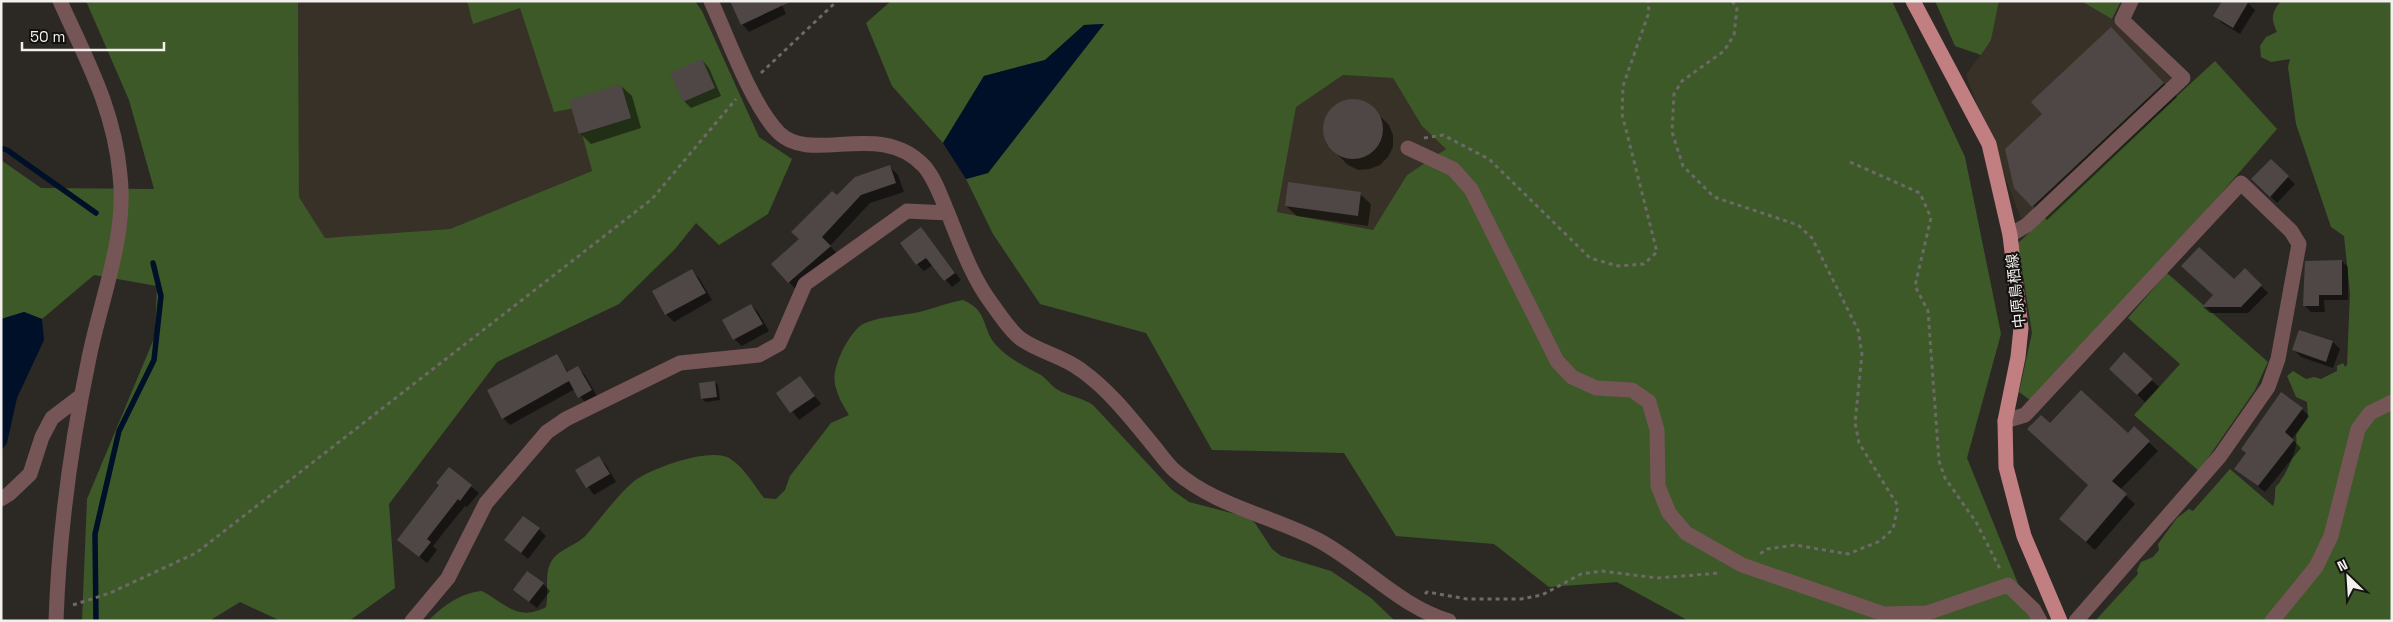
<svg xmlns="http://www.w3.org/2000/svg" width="2393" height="622" font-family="'Space Grotesk','Noto Sans JP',sans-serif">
  <rect width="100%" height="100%" fill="#2c2925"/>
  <path fill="#383127" d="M 298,1 L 467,1 L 473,23 L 520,8 L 554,111 L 575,108 L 592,171 L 450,229 L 325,238 L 299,197 Z
    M 1999,1 L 2081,1 L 2112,19 L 2174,81 L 2022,221 L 1966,75 L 1991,40 Z
    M 1343,75 L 1393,78 L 1422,126 L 1446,149 L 1407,175 L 1373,230 L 1277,212 L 1296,106 Z"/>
  <path fill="#3d5928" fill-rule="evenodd" d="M 86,1 L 298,1 L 299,197 L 325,238 L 450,229 L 592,171 L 575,108 L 554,112 L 520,8 L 473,24 L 467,1 L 695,1 L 702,11 L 759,137 L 792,159 L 768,214 L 719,245 L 696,223 L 675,249 L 619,304 L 497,362 L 389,504 L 395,588 L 349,621 L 281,621 L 240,602 L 209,621 L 82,621 L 87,499 L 155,336 L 157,286 L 94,275 L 42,319 L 24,312 L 1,319 L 1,160 L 41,188 L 154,189 L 129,100 Z
    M 891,1 L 1892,1 L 1965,157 L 2001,334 L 1967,458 L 2032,618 L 2030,621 L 1689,621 L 1617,582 L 1549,587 L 1494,544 L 1396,536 L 1344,453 L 1212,450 L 1146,333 L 1040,304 L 993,234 L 966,179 L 988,173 L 1104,24 L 1084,25 L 1045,60 L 984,76 L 943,143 L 892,86 L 866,23 ZM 1343,75 L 1393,78 L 1422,126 L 1446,149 L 1407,175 L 1373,230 L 1277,212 L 1296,107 Z
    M 1935,1 L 1999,1 L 1991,40 L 1981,55 L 1955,46 Z
    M 2081,1 L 2121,1 L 2112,19 Z
    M 2281,1 L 2392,1 L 2392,621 L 2095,621 L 2138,574 L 2137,570 L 2141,562 L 2153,557 L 2159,550 L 2158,544 L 2177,518 L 2189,509 L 2193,511 L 2230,469 L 2273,506 C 2276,499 2274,493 2276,486 C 2277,486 2281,481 2281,480 C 2288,470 2299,447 2296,435 L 2308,417 L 2307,402 L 2296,397 L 2287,376 L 2293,371 L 2306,379 L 2314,377 L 2321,379 L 2337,371 L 2337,366 L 2343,363 L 2345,367 L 2347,365 L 2350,293 L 2344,236 L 2331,227 L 2296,124 L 2288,67 L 2290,59 L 2271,62 L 2261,57 L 2260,46 L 2266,37 L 2277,32 C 2271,19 2271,13 2281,1 Z
    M 2215,61 L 2277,129 L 2217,198 L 2030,400 L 2019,392 L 2032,333 L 2018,243 Z
    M 2167,273 L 2268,362 L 2255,390 L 2199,471 L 2134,415 L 2180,364 L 2128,318 Z
    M 963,300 C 989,311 981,328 996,345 C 1009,359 1024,366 1041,375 C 1047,379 1051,386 1058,390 C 1068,396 1081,397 1093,405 L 1172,490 L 1189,502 L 1247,517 L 1255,523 L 1272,549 L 1281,556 L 1331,571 L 1371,598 L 1395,621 L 428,621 C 443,606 460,593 482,591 C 506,604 518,622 546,607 C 549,593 544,575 551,562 C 559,548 577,546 587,534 C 602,517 615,498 632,483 C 647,469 710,447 729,458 C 744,467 753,484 764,498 L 776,499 L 785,490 L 790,476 L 831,423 L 849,415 C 843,405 837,395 835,384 C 831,368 849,332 863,324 C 878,317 892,317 908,314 C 926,312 944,303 963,300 Z"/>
  <path fill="#001029" d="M 1104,24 L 988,173 L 966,179 L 943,143 L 984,76 L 1045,60 L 1084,25 Z
    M 24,312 L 42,319 L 44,340 L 17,398 L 7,443 L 1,451 L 1,319 Z"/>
  <path fill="#0007" d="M 780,1 L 786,14 L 749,32 L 742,24 Z
    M 2248,3 L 2255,10 L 2240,34 L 2222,23 L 2215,16 Z
    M 2125,42 L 2177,97 L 2047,220 L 2015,187 Z
    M 702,60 L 709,68 L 721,96 L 691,108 L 684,101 Z
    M 621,86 L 632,96 L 641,128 L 591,144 L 580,133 Z
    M 1347,101 L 1359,101 L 1369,105 L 1389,125 L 1393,135 L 1393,147 L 1388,157 L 1380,165 L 1370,169 L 1358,170 L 1348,165 L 1328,145 L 1324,135 L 1324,124 L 1328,113 L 1337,105 Z
    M 2271,161 L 2295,184 L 2277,203 L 2253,179 Z
    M 890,167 L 898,175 L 904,192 L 870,203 L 830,246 L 839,255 L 797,291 L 789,282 L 801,239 Z
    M 1360,194 L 1371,204 L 1368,226 L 1297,216 L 1286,206 Z
    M 921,229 L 961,280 L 952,287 L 933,265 L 924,271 L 917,264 Z
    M 2342,261 L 2348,267 L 2348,300 L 2324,300 L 2325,312 L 2311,312 L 2305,306 Z
    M 2245,270 L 2268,293 L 2248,313 L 2210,313 L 2203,307 Z
    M 692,271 L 699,278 L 712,300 L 674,322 L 666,314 L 654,292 Z
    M 751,305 L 758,312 L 769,331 L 742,346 L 734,339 Z
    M 2333,342 L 2340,349 L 2333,368 L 2301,357 L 2294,350 Z
    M 2124,354 L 2159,387 L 2145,402 L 2110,369 Z
    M 556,356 L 569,373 L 578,368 L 585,375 L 598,398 L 586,404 L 575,389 L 510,425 L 503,418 Z
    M 800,377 L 821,404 L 799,420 L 778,393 Z
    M 715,382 L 718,385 L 720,400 L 706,402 L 702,399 Z
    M 2302,409 L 2309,416 L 2292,439 L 2301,448 L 2265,492 L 2236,469 L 2247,454 Z
    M 2051,425 L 2128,434 L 2134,428 L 2158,451 L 2120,490 L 2135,504 L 2095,550 L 2069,527 L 2090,485 Z
    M 599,458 L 606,465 L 616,482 L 594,495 L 577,471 Z
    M 449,468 L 479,493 L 467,507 L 465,506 L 433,546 L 437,550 L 427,563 L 398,540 L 441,486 Z
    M 539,529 L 546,536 L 528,559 L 505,540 Z
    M 543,584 L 550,591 L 537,608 L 514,590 Z"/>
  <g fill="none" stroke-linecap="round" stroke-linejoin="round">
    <path stroke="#001029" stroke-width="5.5" d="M 1,148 L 7,150 L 96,213
      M 96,621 L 95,534 L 119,431 L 154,360 L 161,296 L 153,263"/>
  </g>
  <path fill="#4e4746" d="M 730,1 L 792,1 L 741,25 Z
    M 2222,1 L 2249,1 L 2233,28 L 2213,16 Z
    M 2111,27 L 2164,83 L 2032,207 L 2014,188 L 2005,149 L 2042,114 L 2031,102 Z
    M 702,59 L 715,88 L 683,102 L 670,73 Z
    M 621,84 L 631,118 L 579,134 L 569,100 Z
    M1323 129a30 30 0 1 1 60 0a30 30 0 1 1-60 0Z
    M 2271,159 L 2289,176 L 2270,197 L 2251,179 Z
    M 890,165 L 896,183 L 861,195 L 822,237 L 831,246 L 788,283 L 771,264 L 799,239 L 791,232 L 832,191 L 837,195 L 855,177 Z
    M 1288,182 L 1361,192 L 1358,216 L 1285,206 Z
    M 921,227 L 955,273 L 944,281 L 926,258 L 916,265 L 900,243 Z
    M 2199,247 L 2234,279 L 2245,268 L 2262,285 L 2241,307 L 2202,307 L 2213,295 L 2181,266 Z
    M 2342,260 L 2342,295 L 2319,295 L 2319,306 L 2303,306 L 2305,261 Z
    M 692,269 L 706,293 L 665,315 L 652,291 Z
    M 751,304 L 763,324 L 733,340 L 722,320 Z
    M 2299,330 L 2333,341 L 2326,362 L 2292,350 Z
    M 2124,352 L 2153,379 L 2137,395 L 2109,369 Z
    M 557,354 L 567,372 L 578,366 L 592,390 L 578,398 L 569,381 L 502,419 L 487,390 Z
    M 800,376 L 815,396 L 790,413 L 776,393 Z
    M 715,381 L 717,397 L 701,399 L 699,383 Z
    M 2081,390 L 2128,433 L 2134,426 L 2150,441 L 2112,481 L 2127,494 L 2086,542 L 2059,519 L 2088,485 L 2027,429 L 2041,415 L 2050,423 Z
    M 2281,392 L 2303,408 L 2285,432 L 2294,440 L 2258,486 L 2234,469 L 2246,453 L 2241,449 Z
    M 599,456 L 610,474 L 586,488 L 575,470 Z
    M 449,467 L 472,485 L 460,501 L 458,499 L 427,539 L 431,542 L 419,557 L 397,540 L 439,485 L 436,483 Z
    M 523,516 L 540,528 L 521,553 L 504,540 Z
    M 527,571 L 544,583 L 529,602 L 513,590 Z"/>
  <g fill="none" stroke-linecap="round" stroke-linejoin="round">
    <path stroke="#6c6966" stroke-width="3" stroke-dasharray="4 4" stroke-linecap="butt" d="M 1732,1 L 1737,8 L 1734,35 L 1724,51 L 1682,81 L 1674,94 L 1672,132 L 1683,166 L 1714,197 L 1798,225 L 1812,238 L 1858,330 L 1862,354 L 1855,423 L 1859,443 L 1898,506 L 1893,529 L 1880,541 L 1848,554 L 1795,545 L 1767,549 L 1760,554
      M 761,73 L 837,1
      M 1424,138 L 1443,135 L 1489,159 L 1590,258 L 1618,266 L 1644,264 L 1657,252 L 1622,114 L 1623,86 L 1649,12 L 1648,1
      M 1850,162 L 1920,193 L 1931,218 L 1915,286 L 1928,311 L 1939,461 L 1945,478 L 1976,522 L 2001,571
      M 1425,594 L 1427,592 L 1467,599 L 1521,599 L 1542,595 L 1581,574 L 1602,571 L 1657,578 L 1721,573
      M 73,605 L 110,593 L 196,553 L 652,199 L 736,99"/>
    <path stroke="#765556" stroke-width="15" d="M 711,1 C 728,38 752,106 779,133 C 812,165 880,119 924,166 C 936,180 942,200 949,216 C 961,246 973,279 992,304 C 1000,315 1010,331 1021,339 C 1039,352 1063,356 1081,370 C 1109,390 1130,417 1152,444 C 1159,452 1166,463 1175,471 C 1215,506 1272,516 1318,540 C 1363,564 1399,606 1449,621
      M 1408,148 L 1453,169 L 1471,189 L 1557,361 L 1572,377 L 1596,388 L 1632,390 L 1649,402 L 1657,430 L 1658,486 L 1669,513 L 1686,533 L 1742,565 L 1884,614 L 1927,613 L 2008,585 L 2034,610 L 2040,621
      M 2010,235 L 2027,225 L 2183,78 L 2122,20 L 2131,1
      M 2005,421 L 2025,415 L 2241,183 L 2291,231 L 2299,244 L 2278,359 L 2268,387 L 2220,456 L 2076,621
      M 1,499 L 9,494 L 30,474 L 42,437 L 52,418 L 81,396
      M 56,621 C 59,532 71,444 89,358 C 101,298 127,237 120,175 C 114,109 87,61 60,1
      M 412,621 L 448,578 L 486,503 L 547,432 L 566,419 L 680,363 L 759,355 L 779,344 L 805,284 L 907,211 L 948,213
      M 2272,621 L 2316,567 L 2331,536 L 2358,429 L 2370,413 L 2392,402"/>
    <path stroke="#c17f81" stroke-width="15" d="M 1913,1 L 1989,144 L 2010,235 L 2021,328 L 2018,357 L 2005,421 L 2006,467 L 2024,536 L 2060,621"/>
  </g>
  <g text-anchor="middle" stroke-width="4.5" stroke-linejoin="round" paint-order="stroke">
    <g font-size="15" fill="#f2f0ed" stroke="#131210">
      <text transform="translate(2016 291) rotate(-96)" y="5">中原鳥栖線</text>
    </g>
  </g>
  <rect width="2393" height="622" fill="none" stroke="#f2f0ed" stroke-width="5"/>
  <g transform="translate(2348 577) rotate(335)" stroke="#131210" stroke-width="4" paint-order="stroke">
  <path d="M0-4L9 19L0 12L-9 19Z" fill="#f2f0ed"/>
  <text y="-8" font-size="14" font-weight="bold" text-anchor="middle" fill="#f2f0ed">N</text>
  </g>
  <path d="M22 42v8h142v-8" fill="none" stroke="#f2f0ed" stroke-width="2.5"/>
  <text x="30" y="42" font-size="15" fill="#f2f0ed" stroke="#131210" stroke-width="4" paint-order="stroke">50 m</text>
</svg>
